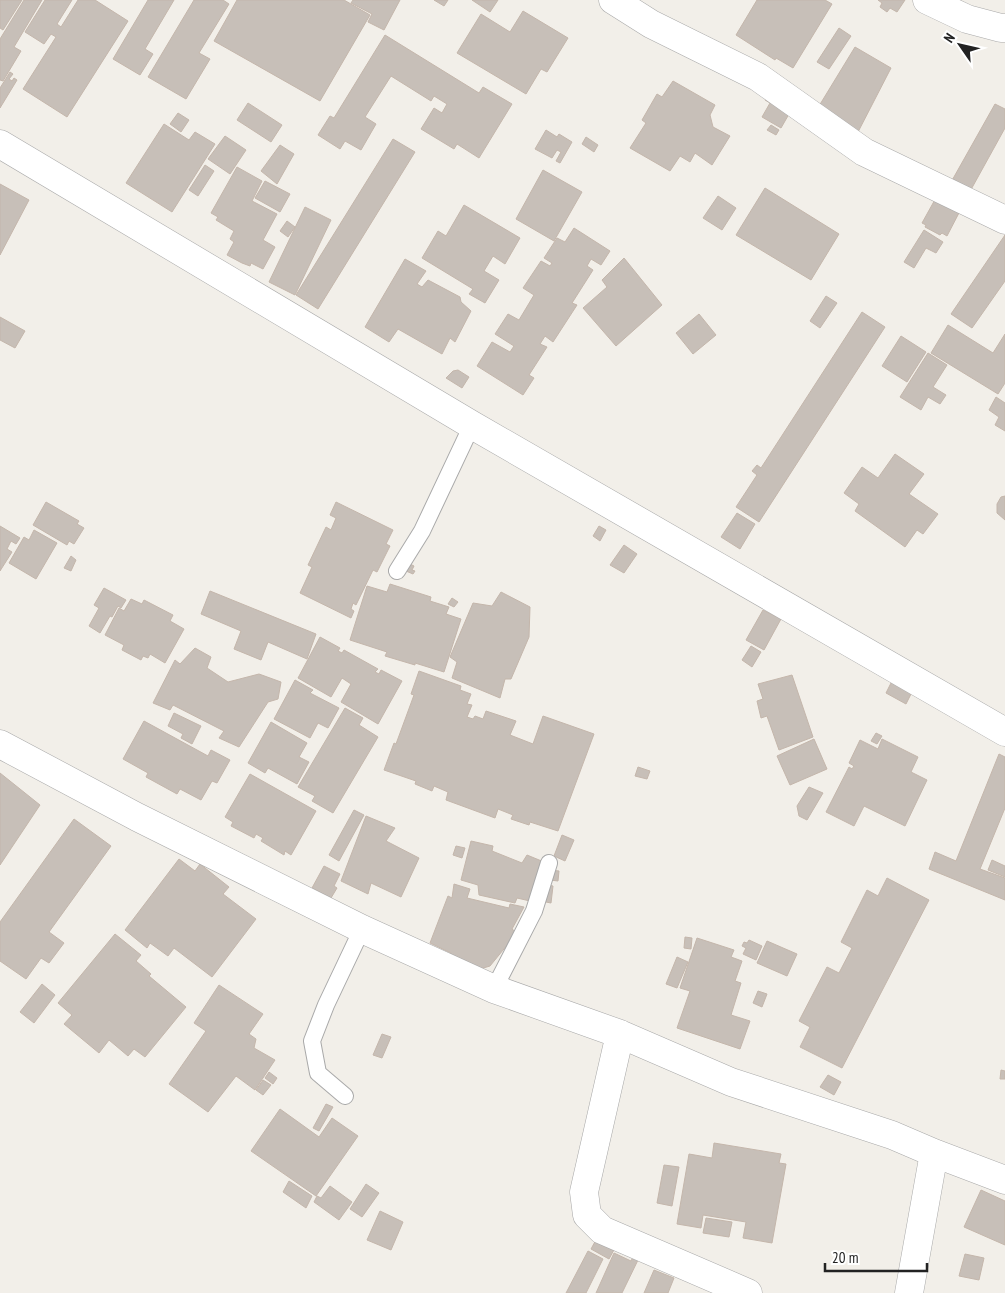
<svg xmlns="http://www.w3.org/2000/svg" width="1005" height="1293" font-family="'PT Sans Narrow',sans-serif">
  <rect width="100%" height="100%" fill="#f2efe9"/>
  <path fill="#c7bfb8" stroke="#c4b6ab" d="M 0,0 L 22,0 L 3,30 L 0,28 Z
    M 24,0 L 42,0 L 14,47 L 21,51 L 3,81 L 0,80 L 0,39 Z
    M 45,0 L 72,0 L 57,24 L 61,27 L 78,0 L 95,0 L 128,21 L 67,117 L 23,89 L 56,37 L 51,34 L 44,44 L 25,32 Z
    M 148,0 L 174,0 L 145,49 L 153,54 L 140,75 L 113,59 Z
    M 194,0 L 223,0 L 229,4 L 199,53 L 210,59 L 186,99 L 148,77 Z
    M 237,0 L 344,0 L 370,15 L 320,101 L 214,41 Z
    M 353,0 L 400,0 L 384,30 L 368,22 L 372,14 L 351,3 Z
    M 434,0 L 448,0 L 444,6 Z
    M 472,0 L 498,0 L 490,12 Z
    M 757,0 L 825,0 L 832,4 L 793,68 L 776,58 L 775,60 L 736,35 Z
    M 878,0 L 905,0 L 897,12 L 890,8 L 887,12 L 880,7 L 882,3 Z
    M 523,11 L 568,38 L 547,72 L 541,69 L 526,94 L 457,53 L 481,14 L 510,32 Z
    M 839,28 L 851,36 L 829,69 L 817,62 Z
    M 385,35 L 479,93 L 483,87 L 512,104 L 479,158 L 457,144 L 454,149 L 421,129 L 434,108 L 442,113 L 447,104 L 434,96 L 431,101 L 391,76 L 365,117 L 376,124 L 361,150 L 345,141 L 340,149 L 318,135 L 330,116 L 334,118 Z
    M 855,47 L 891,68 L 858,132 L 819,106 Z
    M 10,72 L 13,74 L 9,79 L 12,81 L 14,78 L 17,80 L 0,108 L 0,88 Z
    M 673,81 L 715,105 L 710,115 L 713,127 L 730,136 L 712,165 L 695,153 L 690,162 L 680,156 L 670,171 L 630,148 L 646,123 L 642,120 L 657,94 L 662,97 Z
    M 769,93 L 793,107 L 781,128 L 762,117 L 770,103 L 765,100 Z
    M 248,103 L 282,125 L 271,142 L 237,120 Z
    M 995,104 L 1005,109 L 1005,128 L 968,195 L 950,184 Z
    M 178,113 L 189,120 L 181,132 L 170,124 Z
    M 164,124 L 189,140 L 195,132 L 215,144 L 172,212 L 126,183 Z
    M 771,125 L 779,130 L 776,135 L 767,130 Z
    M 546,130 L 557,137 L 559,134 L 572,142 L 560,163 L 556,161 L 561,152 L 557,150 L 552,158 L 535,149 Z
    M 225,136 L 246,150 L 230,174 L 208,159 Z
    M 586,137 L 598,145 L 594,152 L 582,144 Z
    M 393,139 L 415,152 L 318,309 L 296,295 Z
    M 280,145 L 294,154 L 277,184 L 261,171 Z
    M 205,165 L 214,171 L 198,196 L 189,190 Z
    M 237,167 L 262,181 L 252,201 L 277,214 L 263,240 L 275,247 L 263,269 L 251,263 L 250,266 L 242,263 L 227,255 L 234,242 L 230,239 L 234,231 L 216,220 L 218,217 L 211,213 Z
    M 543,170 L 582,192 L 554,241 L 516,219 Z
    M 265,181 L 290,194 L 280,212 L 255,198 Z
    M 0,184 L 29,200 L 0,255 Z
    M 765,188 L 839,234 L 811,280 L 736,235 Z
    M 718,196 L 736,208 L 722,230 L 703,218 Z
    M 937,196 L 961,209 L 947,236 L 942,233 L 940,235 L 925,227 L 926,225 L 922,223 Z
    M 464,205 L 520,238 L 505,264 L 493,256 L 484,271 L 499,280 L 485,303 L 469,294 L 473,289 L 422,258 L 438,231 L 446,236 Z
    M 305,207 L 331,220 L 295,295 L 269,282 Z
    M 287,221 L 295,227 L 288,237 L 280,231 Z
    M 574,228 L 610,251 L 601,265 L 591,259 L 587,266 L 593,270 L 572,303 L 577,305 L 553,342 L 545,336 L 540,344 L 547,347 L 529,375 L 534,378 L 523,395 L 477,366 L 492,342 L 510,352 L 514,346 L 495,334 L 508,314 L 519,320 L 534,295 L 523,288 L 541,261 L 550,266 L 552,263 L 544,258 L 557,238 L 565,242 Z
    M 924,230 L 943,242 L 936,253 L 926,248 L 914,268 L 904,262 Z
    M 1005,235 L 1005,281 L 972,328 L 951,314 Z
    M 624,258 L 662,305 L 616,346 L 583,308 L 607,287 L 602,280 Z
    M 405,259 L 426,271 L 417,284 L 422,287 L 428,280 L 460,297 L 461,302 L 471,311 L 455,342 L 450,338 L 442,354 L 398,329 L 389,342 L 365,327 Z
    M 826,296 L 837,303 L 820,328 L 810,321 Z
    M 862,312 L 885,327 L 759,522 L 736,507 L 757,475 L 752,471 L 757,465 L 761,468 Z
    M 699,314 L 716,335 L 693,354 L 676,333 Z
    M 0,317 L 25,331 L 15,348 L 0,340 Z
    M 948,325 L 993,353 L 1005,334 L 1005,383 L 998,394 L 931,353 Z
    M 901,336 L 926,352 L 907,382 L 882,366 Z
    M 928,353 L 947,365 L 933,387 L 946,395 L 940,404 L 928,397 L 921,410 L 900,397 Z
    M 458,370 L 469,377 L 462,388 L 446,378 L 453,371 Z
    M 996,397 L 1005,403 L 1005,431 L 995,425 L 999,417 L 989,410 Z
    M 895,454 L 924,474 L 909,494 L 938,514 L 923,534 L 917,530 L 905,547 L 855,511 L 859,504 L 844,493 L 862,467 L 878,478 Z
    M 1005,496 L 1005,520 L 997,513 L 997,504 L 1001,497 Z
    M 46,502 L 79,521 L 77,524 L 84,528 L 74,544 L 69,541 L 67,545 L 33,525 Z
    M 336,502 L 393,530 L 386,544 L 390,546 L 377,572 L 373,570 L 356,605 L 353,603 L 351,609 L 354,611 L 351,618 L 300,593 L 312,567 L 308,565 L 326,527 L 331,530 L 336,518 L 330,515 Z
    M 737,513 L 755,524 L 740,549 L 721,537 Z
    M 0,526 L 20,538 L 16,544 L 11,541 L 7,549 L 12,552 L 0,571 Z
    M 599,526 L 606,530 L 600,541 L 593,536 Z
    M 34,530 L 57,543 L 36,579 L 9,563 L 24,537 L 29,540 Z
    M 624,545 L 637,554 L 624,573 L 610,565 Z
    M 71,556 L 76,560 L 71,571 L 64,568 Z
    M 408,563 L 414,566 L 412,570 L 415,571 L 413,574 L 406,571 Z
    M 390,584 L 431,597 L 430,601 L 449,607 L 446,614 L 461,619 L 444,672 L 415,663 L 415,665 L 385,656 L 387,652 L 350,640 L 367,586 L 387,592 Z
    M 104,588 L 126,600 L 121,608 L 118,606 L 112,617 L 110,616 L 100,633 L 89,626 L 99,608 L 94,605 Z
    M 210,591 L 316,634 L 307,659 L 268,642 L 261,660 L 234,649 L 241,631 L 201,614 Z
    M 501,592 L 530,607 L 529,637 L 511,679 L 505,679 L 500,698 L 452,678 L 457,662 L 450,657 L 473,603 L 492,606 Z
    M 452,598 L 458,602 L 454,607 L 448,604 Z
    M 131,599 L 142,604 L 144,600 L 173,615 L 170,621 L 184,629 L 165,663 L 150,654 L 148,658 L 143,656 L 141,660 L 122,650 L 124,645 L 105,635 L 119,608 L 124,611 Z
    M 763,610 L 781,619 L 764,650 L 746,640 Z
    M 320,637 L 340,648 L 338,651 L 342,653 L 344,650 L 378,669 L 375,672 L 379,674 L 381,670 L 402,681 L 378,724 L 341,702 L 351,684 L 342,678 L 331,697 L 298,678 Z
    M 751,646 L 761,652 L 752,667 L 742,660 Z
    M 195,648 L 211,657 L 207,668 L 228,682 L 259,674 L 281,682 L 278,699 L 268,702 L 239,747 L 219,738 L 224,731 L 173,705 L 170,710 L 153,703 L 175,660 L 180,664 Z
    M 419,671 L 461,686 L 460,690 L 471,694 L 467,704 L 472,705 L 467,717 L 473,719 L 475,716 L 483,719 L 486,711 L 516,721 L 510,735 L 533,744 L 543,716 L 594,734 L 558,831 L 530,822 L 529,825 L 511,819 L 513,815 L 498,809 L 495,818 L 446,800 L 448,792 L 434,786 L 432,791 L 415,784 L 416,781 L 384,770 L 394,743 L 396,744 L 414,695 L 411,694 Z
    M 792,675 L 813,737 L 779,750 L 767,716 L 761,718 L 757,701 L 763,699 L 758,684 Z
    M 295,680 L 313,690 L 310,693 L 339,708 L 328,728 L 318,723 L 310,738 L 274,719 Z
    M 892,681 L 912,692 L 906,704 L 886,693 Z
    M 345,708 L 363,718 L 359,725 L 378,737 L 333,813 L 312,801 L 315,796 L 298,787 Z
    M 174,713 L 201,726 L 192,744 L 181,738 L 183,734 L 168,726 Z
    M 144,721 L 208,756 L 211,750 L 230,760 L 217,783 L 212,781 L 201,800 L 180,789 L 177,794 L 146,777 L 148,773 L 123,759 Z
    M 271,722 L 307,743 L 299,757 L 309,762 L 297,784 L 268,768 L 265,773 L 248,763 Z
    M 876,733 L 882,736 L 877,744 L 871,741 Z
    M 814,739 L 827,769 L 790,785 L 777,756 Z
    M 882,739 L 918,757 L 911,772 L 927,780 L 905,826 L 864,806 L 854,826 L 826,812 L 849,767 L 852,769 L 854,766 L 849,763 L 860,740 L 878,749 Z
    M 999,754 L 1005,757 L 1005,808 L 980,869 L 1005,878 L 1005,900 L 929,869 L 935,852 L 956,861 Z
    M 638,767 L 650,771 L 647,779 L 635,776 Z
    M 0,773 L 40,805 L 0,865 Z
    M 250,774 L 316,811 L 291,855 L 285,851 L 284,855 L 261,841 L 263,838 L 256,834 L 254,838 L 231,826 L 233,822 L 225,817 Z
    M 809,787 L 823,793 L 807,820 L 799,816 L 797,806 Z
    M 354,810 L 364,815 L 339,861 L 329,855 Z
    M 366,816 L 395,828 L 386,841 L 419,858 L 401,897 L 371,883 L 368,894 L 341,881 Z
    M 74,819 L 111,846 L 49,932 L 64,943 L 49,963 L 41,958 L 26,979 L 0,961 L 0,922 Z
    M 562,835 L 574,840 L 565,861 L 554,856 Z
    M 471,841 L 493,846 L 492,851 L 522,863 L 527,855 L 544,862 L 530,901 L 517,898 L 515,903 L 479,895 L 478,885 L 461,880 Z
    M 456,846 L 465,848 L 462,858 L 453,855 Z
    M 179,859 L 195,871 L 200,864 L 229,887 L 223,894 L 256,919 L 212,977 L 174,948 L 168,956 L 150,943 L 147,948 L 125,930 Z
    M 992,860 L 1005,866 L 1005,877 L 988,870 Z
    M 324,866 L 340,874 L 334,886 L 337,888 L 331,898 L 312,888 Z
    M 550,870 L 559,871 L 558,881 L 550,880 Z
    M 887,878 L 929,900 L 842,1068 L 800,1047 L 810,1027 L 799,1021 L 827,967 L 839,973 L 852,948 L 841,942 L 867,890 L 878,896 Z
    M 454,884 L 470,889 L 467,898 L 509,908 L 510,904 L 524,907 L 512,929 L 517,933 L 490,966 L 480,969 L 450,957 L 451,953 L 430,943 L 448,896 L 452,898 Z
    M 543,884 L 553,886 L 551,903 L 541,901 Z
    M 115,934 L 141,955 L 136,961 L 151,974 L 149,976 L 186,1007 L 145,1057 L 134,1049 L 128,1056 L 109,1040 L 99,1053 L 64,1024 L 72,1015 L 58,1003 Z
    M 685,937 L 692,938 L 691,949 L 684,948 Z
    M 697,938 L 734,950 L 731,957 L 742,961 L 735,981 L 741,983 L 731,1015 L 750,1021 L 740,1049 L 677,1028 L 690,991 L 680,988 Z
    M 749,940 L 762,946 L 756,960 L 743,954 L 746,948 L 742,946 L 744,942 L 747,943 Z
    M 767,941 L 797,954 L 787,976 L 757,963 Z
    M 677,957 L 688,962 L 677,988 L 666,984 Z
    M 42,984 L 55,995 L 34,1023 L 20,1012 Z
    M 219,985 L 263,1014 L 249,1034 L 256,1039 L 254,1048 L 275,1060 L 255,1090 L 236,1076 L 208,1112 L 169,1084 L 206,1031 L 194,1023 Z
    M 758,991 L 767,994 L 762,1007 L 753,1003 Z
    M 382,1034 L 391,1037 L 382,1058 L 373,1055 Z
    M 1001,1070 L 1005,1071 L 1005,1079 L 1000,1079 Z
    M 269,1072 L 277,1078 L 273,1084 L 265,1078 Z
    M 828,1075 L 841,1082 L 834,1095 L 820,1087 Z
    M 263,1080 L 271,1085 L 263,1095 L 256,1090 Z
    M 326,1104 L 333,1107 L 319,1131 L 313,1128 Z
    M 280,1109 L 319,1137 L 332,1118 L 358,1136 L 316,1196 L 251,1151 Z
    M 714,1143 L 781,1154 L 779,1163 L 786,1164 L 772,1243 L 743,1238 L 746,1222 L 703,1215 L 701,1228 L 677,1224 L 689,1154 L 712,1158 Z
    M 664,1165 L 679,1167 L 672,1206 L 657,1203 Z
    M 289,1181 L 312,1196 L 306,1208 L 283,1192 Z
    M 366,1184 L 379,1193 L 362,1217 L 350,1209 Z
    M 330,1186 L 352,1202 L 339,1220 L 314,1202 L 317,1196 L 321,1198 Z
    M 981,1190 L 1005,1201 L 1005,1245 L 964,1227 Z
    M 380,1211 L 403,1222 L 391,1250 L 367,1240 Z
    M 706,1218 L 732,1222 L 729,1237 L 703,1233 Z
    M 597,1238 L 615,1248 L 609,1259 L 591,1249 Z
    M 588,1251 L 603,1259 L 586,1293 L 566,1293 Z
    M 614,1253 L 631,1261 L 634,1255 L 639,1258 L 622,1293 L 596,1293 Z
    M 965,1254 L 984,1258 L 979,1280 L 959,1276 Z
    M 654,1270 L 674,1278 L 668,1293 L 644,1293 Z"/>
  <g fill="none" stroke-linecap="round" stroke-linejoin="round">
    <defs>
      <path id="service" d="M 397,571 L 422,531 L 472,425
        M 494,989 L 534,911 L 549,863
        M 345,1096 L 318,1073 L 312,1041 L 326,1005 L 362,929"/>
      <path id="minor" d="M 613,0 L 651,24 L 758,77 L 864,152 L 1005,220
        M 927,0 L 967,19 L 1001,28 L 1005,28
        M 0,144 L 472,425 L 1005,732
        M 0,744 L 137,817 L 362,929 L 494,989 L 620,1034 L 731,1082 L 892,1135 L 934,1153 L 1005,1180
        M 620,1034 L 584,1192 L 587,1215 L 602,1230 L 748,1293
        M 909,1293 L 934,1153"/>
    </defs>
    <use href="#service" stroke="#a9a9a9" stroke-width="18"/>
    <use href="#minor" stroke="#a9a9a9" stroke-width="29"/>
    <use href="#service" stroke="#fff" stroke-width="16"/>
    <use href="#minor" stroke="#fff" stroke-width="28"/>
  </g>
  <g transform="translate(960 45) rotate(304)" stroke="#ffffff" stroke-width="4" paint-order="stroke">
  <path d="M0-4L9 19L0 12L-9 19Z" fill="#222222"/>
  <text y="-8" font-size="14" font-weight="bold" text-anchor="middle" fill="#222222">N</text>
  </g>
  <path d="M825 1263v8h102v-8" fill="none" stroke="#222222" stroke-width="2.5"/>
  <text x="832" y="1263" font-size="15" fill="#222222" stroke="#ffffff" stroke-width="4" paint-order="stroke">20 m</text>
</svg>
